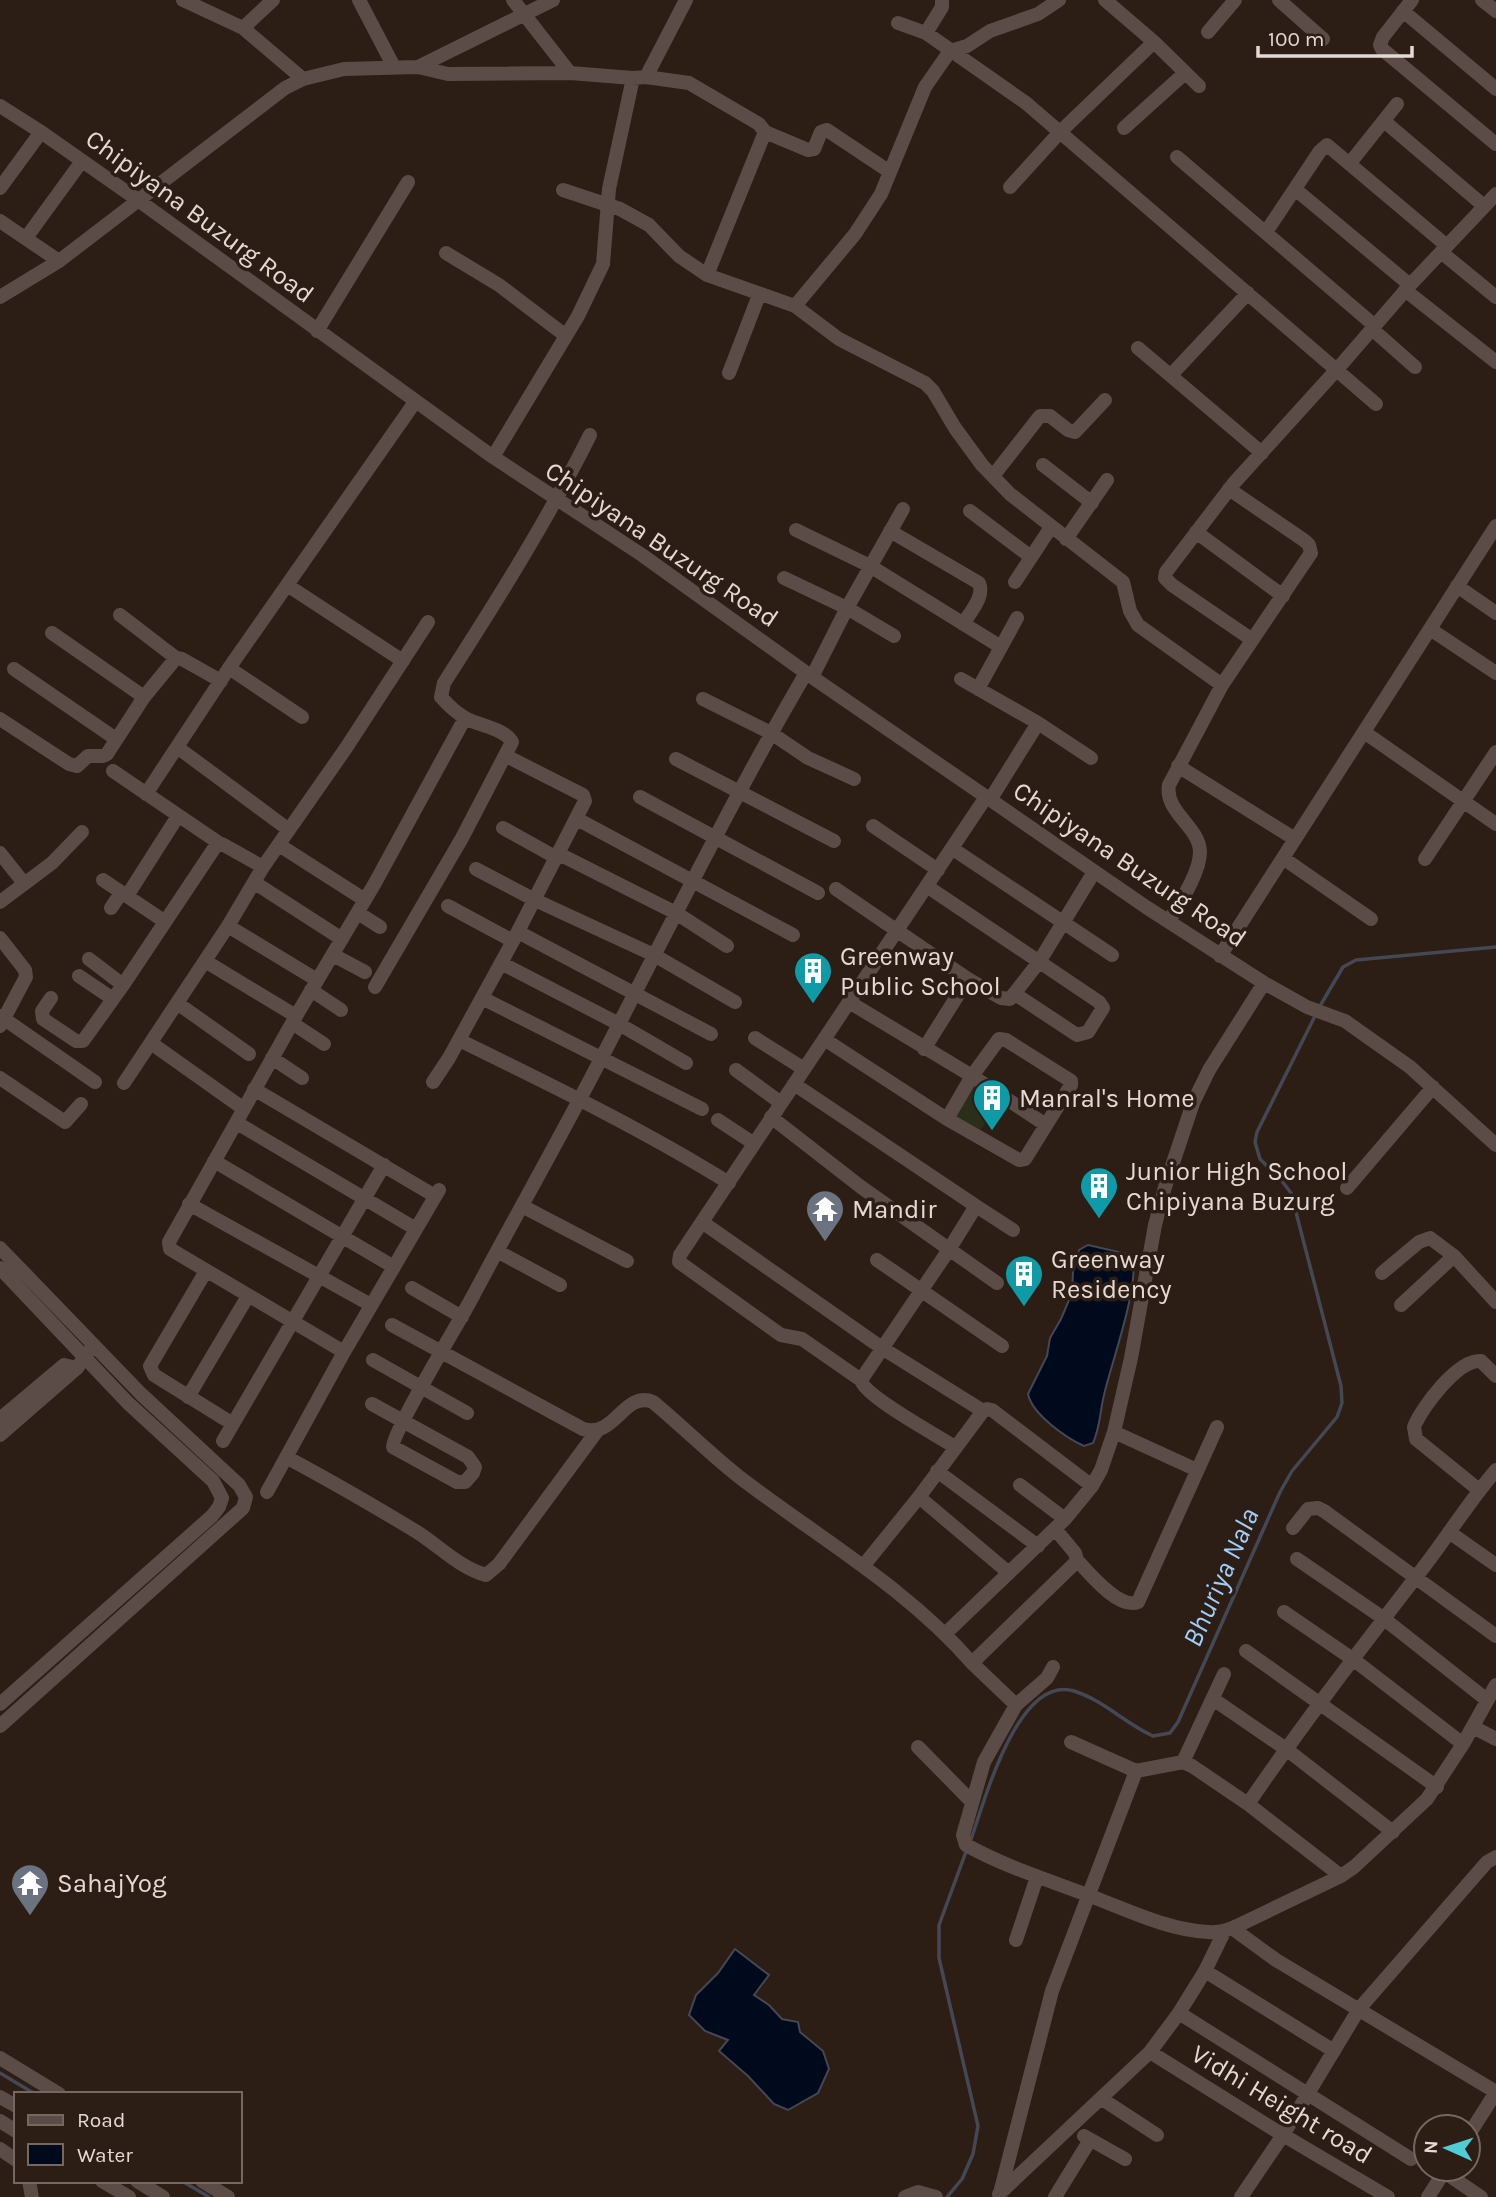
<svg xmlns="http://www.w3.org/2000/svg" width="1496" height="2197" font-family="Karla,sans-serif">
  <rect width="100%" height="100%" fill="#2c1d15"/>
  <path fill="#2b2e19" d="M 972,1083 L 991,1097 L 981,1116 L 987,1120 L 978,1134 L 950,1119 Z"/>
  <path fill="#000a1d" stroke="#444854" stroke-width="2" d="M 1088,1245 L 1132,1255 C 1141,1282 1111,1364 1104,1395 C 1100,1411 1100,1428 1093,1443 L 1084,1446 C 1066,1438 1032,1414 1028,1394 L 1047,1356 L 1050,1338 L 1061,1319 L 1072,1293 L 1073,1272 L 1079,1250 Z
    M 735,1949 L 769,1975 L 754,1995 L 769,2005 L 782,2019 L 798,2022 L 800,2032 L 823,2051 L 829,2069 L 818,2093 L 788,2110 L 774,2104 L 748,2076 L 719,2051 L 728,2040 L 705,2031 L 689,2015 L 696,1995 L 718,1973 Z"/>
  <g fill="none" stroke-linecap="round" stroke-linejoin="round">
    <path stroke="#444854" stroke-width="3.5" d="M 1320,1006 L 1343,967 L 1356,960 L 1496,947
      M 970,1842 C 984,1804 1017,1674 1074,1691 C 1103,1700 1126,1724 1153,1736 L 1170,1733 L 1178,1722 L 1280,1492 L 1292,1471 L 1337,1417 L 1342,1403 L 1341,1386 L 1291,1193 L 1282,1181 L 1260,1159 L 1255,1142 L 1257,1132 L 1315,1016
      M 0,2073 L 35,2094
      M 182,2181 L 209,2197
      M 947,2197 L 962,2179 L 973,2154 L 978,2126 L 939,1958 L 939,1925 L 967,1849"/>
    <path stroke="#5b4c47" stroke-width="14" d="M 183,0 L 243,28 L 303,79
      M 359,0 L 394,67
      M 513,0 L 570,73
      M 1279,0 L 1323,39
      M 1412,0 L 1383,37 L 1380,45 L 1382,49 L 1496,144
      M 1482,0 L 1496,11
      M 1403,11 L 1496,89
      M 898,23 L 926,33 L 1026,103 L 1376,404
      M 243,28 L 273,0
      M 1208,32 L 1235,0
      M 926,33 L 942,7 L 942,0
      M 1154,42 L 1199,86
      M 418,67 L 448,74 L 570,73 L 633,78
      M 646,77 L 689,83 L 759,124 L 765,132 L 707,275
      M 0,106 L 41,132 L 138,200 L 493,457 L 642,555 L 812,677 L 1146,907 L 1264,983 L 1307,1007 L 1345,1021 L 1410,1067 L 1496,1145
      M 1384,121 L 1484,206
      M 1124,128 L 1185,73
      M 765,132 L 808,150 L 814,149 L 821,132 L 827,130 L 890,172
      M 1177,157 L 1375,326
      M 1350,163 L 1397,104
      M 1010,187 L 1060,132 L 1154,42 L 1105,0
      M 0,188 L 41,132
      M 1295,189 L 1410,285
      M 563,190 L 620,209 L 649,225 L 679,256 L 707,275 L 795,306 L 839,339 L 925,383 L 933,391 L 955,428 L 982,465 L 1010,494 L 1123,582 L 1130,611 L 1138,625 L 1222,685
      M 0,221 L 59,261
      M 1266,232 L 1320,151 L 1327,145 L 1447,246
      M 26,238 L 82,161
      M 1441,252 L 1496,297
      M 446,253 L 499,285 L 566,336
      M 1405,290 L 1496,362
      M 0,297 L 59,261 L 285,88 L 303,79 L 344,69 L 418,67 L 553,0
      M 795,306 L 855,234 L 881,194 L 925,87 L 950,51 L 967,46 L 990,31 L 1038,14 L 1059,0
      M 1372,329 L 1415,367
      M 317,331 L 408,182
      M 1138,348 L 1262,453
      M 729,373 L 759,295
      M 1171,375 L 1248,293
      M 493,457 L 578,316 L 603,264 L 609,189 L 633,78 L 646,77 L 686,0
      M 1043,465 L 1092,503
      M 993,476 L 1040,416 L 1050,416 L 1068,430 L 1075,432 L 1105,400
      M 970,511 L 1031,557
      M 796,530 L 870,566 L 1001,647
      M 890,531 L 979,583 C 985,597 970,612 963,624
      M 1196,532 L 1283,596
      M 1066,539 L 1107,480
      M 784,578 L 847,608 L 894,636
      M 1015,582 L 1051,527
      M 287,585 L 403,661
      M 1457,586 L 1496,613
      M 120,615 L 176,658
      M 1430,629 L 1496,673
      M 52,633 L 144,697
      M 1251,639 L 1172,585 L 1165,578 L 1166,572 L 1234,483 L 1340,366 L 1410,285 L 1496,194
      M 229,668 L 302,717
      M 14,669 L 116,739
      M 812,677 L 847,608 L 903,509
      M 961,679 L 1038,723 L 1091,758
      M 978,689 L 1017,618
      M 703,699 L 771,733 L 808,758 L 854,779
      M 0,719 L 69,764 L 77,766 L 88,756 L 103,756 L 107,754 L 144,697 L 176,658 L 182,659 L 221,681
      M 1364,732 L 1496,824
      M 177,747 L 289,830
      M 676,759 L 834,841
      M 1178,766 L 1295,839
      M 113,771 L 219,843
      M 146,794 L 229,668 L 415,402
      M 640,797 L 818,893
      M 990,800 L 1038,723
      M 577,819 L 793,935
      M 873,826 L 938,870
      M 503,828 L 557,858
      M 279,845 L 365,900
      M 953,849 L 1112,955
      M 0,853 L 23,882
      M 559,854 L 676,913 L 727,946
      M 1283,858 L 1371,919
      M 1425,859 L 1496,752
      M 476,869 L 535,900 L 654,955 L 735,1002
      M 103,880 L 164,921
      M 255,883 L 342,939
      M 928,887 L 1099,1002 L 1103,1008 L 1088,1032 L 1077,1035 L 1015,994
      M 836,889 L 968,979 L 1001,998 L 1010,999 L 1039,962 L 1094,872
      M 127,896 L 178,816
      M 0,902 L 52,863 L 82,832
      M 448,906 L 513,941
      M 111,908 L 121,893
      M 358,913 L 380,927
      M 1169,921 C 1179,904 1200,873 1200,852 C 1200,827 1164,812 1169,785 L 1222,685 L 1311,553 L 1309,545 L 1305,541 L 1229,489
      M 228,926 L 317,980
      M 518,932 L 711,1034
      M 0,938 L 25,970 L 26,977 L 0,1026
      M 333,955 L 365,972
      M 1220,956 L 1496,526
      M 89,959 L 123,985
      M 205,961 L 296,1016
      M 501,963 L 619,1024 L 686,1063
      M 79,976 L 113,999
      M 375,987 L 462,838 L 512,742 C 505,729 481,726 467,719 C 458,714 448,705 441,697 L 444,683 C 496,602 547,521 590,435
      M 311,990 L 341,1010
      M 51,998 L 42,1011 L 43,1019 L 76,1041 L 83,1041 L 123,985 L 217,844 L 222,844 L 263,867
      M 482,998 L 702,1109
      M 849,1002 L 972,1076 L 1046,1125
      M 177,1003 L 249,1054
      M 0,1016 L 95,1082
      M 292,1023 L 324,1044
      M 755,1038 L 804,1069
      M 824,1039 L 947,1119 L 1019,1160 L 1025,1159 L 1071,1085 L 1071,1081 L 1006,1040 L 999,1039 L 972,1076 L 947,1119
      M 459,1040 C 551,1085 642,1129 729,1183
      M 151,1043 L 244,1109
      M 924,1049 L 968,979
      M 272,1058 L 302,1078
      M 736,1070 L 781,1103
      M 0,1078 L 65,1122 L 81,1104
      M 433,1082 L 449,1058 L 513,941 L 585,801 L 583,795 L 506,756
      M 124,1083 L 228,926 L 263,867 L 346,748 L 428,622
      M 794,1084 L 976,1206 L 950,1248 L 861,1380 C 864,1396 938,1436 955,1447
      M 254,1089 L 435,1196
      M 771,1117 L 861,1187 L 997,1283
      M 718,1120 L 753,1143
      M 237,1123 L 416,1229
      M 214,1161 L 394,1267
      M 1347,1188 L 1433,1087
      M 189,1204 L 371,1305
      M 522,1206 L 627,1261
      M 976,1206 L 1013,1230
      M 702,1222 L 680,1255 L 679,1262 L 781,1335 L 802,1339 L 861,1380
      M 0,1248 L 141,1394 L 239,1485 L 246,1497 L 243,1508 L 0,1726
      M 497,1251 L 560,1285
      M 877,1260 L 1002,1346
      M 0,1268 L 128,1403 L 213,1481 L 222,1498 L 219,1507 L 212,1516 L 0,1704
      M 206,1271 L 150,1366 L 154,1375 L 233,1424
      M 1382,1273 L 1419,1242 L 1430,1238 L 1454,1256 L 1496,1302
      M 412,1288 L 462,1317
      M 1401,1305 L 1454,1256
      M 392,1325 L 583,1429 C 615,1439 624,1390 653,1402 C 682,1426 709,1453 738,1476 C 817,1537 906,1587 972,1663
      M 344,1352 L 439,1190
      M 373,1360 L 467,1413
      M 188,1397 L 248,1296
      M 372,1404 L 468,1457 L 475,1467 L 473,1473 L 465,1482 L 457,1482 L 393,1447 C 391,1434 463,1316 474,1294 C 522,1204 573,1115 619,1024 C 680,906 739,787 806,673
      M 983,1411 L 882,1348 L 702,1222 L 986,797
      M 0,1419 L 64,1365 L 77,1368
      M 1114,1432 L 1197,1470
      M 0,1435 L 77,1368 L 88,1352
      M 223,1441 L 384,1165
      M 286,1457 C 331,1481 374,1506 417,1532 C 439,1546 460,1568 486,1575 L 499,1564 L 597,1431
      M 937,1471 L 1038,1546
      M 1020,1485 L 1065,1519
      M 1479,1490 L 1416,1439 L 1414,1427 C 1422,1407 1458,1359 1481,1361 L 1496,1376
      M 267,1492 L 344,1352 L 170,1249 L 169,1242 L 296,1016 L 375,883 L 465,718
      M 1293,1528 L 1308,1509 L 1318,1508 L 1324,1511 L 1496,1636
      M 1449,1532 L 1496,1565
      M 1297,1559 L 1383,1618 L 1487,1700
      M 1077,1560 C 1089,1573 1119,1610 1138,1602 L 1217,1427
      M 864,1565 L 919,1497
      M 1009,1573 L 919,1497 L 983,1411 L 987,1409 L 992,1410 L 1092,1486
      M 1284,1612 L 1354,1660 L 1463,1744
      M 946,1633 L 1065,1519 L 1092,1486 L 1101,1470 L 1114,1432 L 1131,1358 L 1155,1225 L 1165,1187 L 1193,1103 L 1209,1070 L 1264,983
      M 1246,1651 L 1437,1787
      M 1053,1667 L 1047,1678 L 1016,1705 L 972,1663 L 1074,1564 L 1077,1560 L 1075,1553 L 1055,1529
      M 1213,1699 L 1286,1749 L 1393,1832
      M 1016,1705 L 984,1762 L 963,1835 L 966,1845 C 1006,1867 1048,1880 1090,1896 C 1128,1910 1167,1930 1208,1932 C 1220,1933 1229,1930 1239,1925 L 1341,1876 L 1354,1867 L 1427,1799 L 1463,1744 L 1496,1685
      M 1473,1727 L 1496,1739
      M 1071,1742 L 1136,1771 L 1183,1762 L 1192,1766 L 1248,1804 L 1341,1876
      M 918,1747 L 972,1802
      M 1183,1762 L 1224,1674
      M 1248,1804 C 1301,1726 1359,1651 1416,1577 C 1444,1542 1467,1504 1496,1470
      M 1232,1928 L 1276,1960 L 1496,2092
      M 1016,1940 L 1037,1877
      M 1205,1971 L 1334,2051
      M 1179,2013 L 1411,2159
      M 1150,2052 L 1283,2135 L 1388,2197
      M 0,2058 L 59,2094
      M 0,2097 L 16,2106
      M 1102,2099 L 1157,2135
      M 0,2121 L 16,2131
      M 1084,2136 L 1125,2159
      M 1468,2136 L 1496,2092
      M 0,2149 L 16,2160
      M 1444,2172 L 1481,2197
      M 29,2181 L 32,2197
      M 102,2181 L 129,2197
      M 137,2181 L 163,2197
      M 202,2181 L 228,2197
      M 1000,2193 L 1052,1991 L 1136,1771
      M 999,2194 L 1150,2052 L 1179,2013 L 1205,1971 L 1224,1932
      M 905,2197 L 918,2192 L 936,2197
      M 1055,2197 L 1090,2140
      M 1241,2197 L 1283,2135 L 1359,2009 L 1487,1862 L 1496,1857
      M 1428,2197 L 1446,2169"/>
  </g>
  <defs>
    <symbol id="building-pin" viewBox="-11 -11 22 30"><path d="M0 17L-7.5 6A9.5 9.5 0 1 1 7.5 6Z" fill="#0f9aa8" stroke="#2c1d15"/><path d="M-4-6H4V6H1V3H-1V6H-4ZM-2.5-4.3h1.7v1.8h-1.7ZM.8-4.3h1.7v1.8H.8ZM-2.5-1h1.7V.8h-1.7ZM.8-1h1.7V.8H.8Z" fill="#fff"/></symbol>
    <symbol id="temple-pin" viewBox="-11 -11 22 30"><path d="M0 17L-7.5 6A9.5 9.5 0 1 1 7.5 6Z" fill="#6b7280" stroke="#2c1d15"/><path d="M0-6L5-2H3V0L6.5 2.5H4V6H1.5V3h-3V6H-4V2.5H-6.5L-3 0V-2H-5Z" fill="#fff"/></symbol>
  </defs>
  <g fill-rule="evenodd">
    <use href="#building-pin" x="791" y="949" width="44" height="60"/>
    <use href="#building-pin" x="970" y="1076" width="44" height="60"/>
    <use href="#building-pin" x="1077" y="1164" width="44" height="60"/>
    <use href="#temple-pin" x="803" y="1187" width="44" height="60"/>
    <use href="#building-pin" x="1002" y="1252" width="44" height="60"/>
    <use href="#temple-pin" x="8" y="1861" width="44" height="60"/>
  </g>
  <g text-anchor="middle" stroke-width="7" stroke-linejoin="round" paint-order="stroke">
    <g font-size="26" fill="#e4d9d4" stroke="#2c1d15">
      <text transform="translate(200 216) rotate(36)" y="9">Chipiyana Buzurg Road</text>
      <text transform="translate(662 544) rotate(34)" y="9">Chipiyana Buzurg Road</text>
      <text transform="translate(1130 864) rotate(34)" y="9">Chipiyana Buzurg Road</text>
      <text transform="translate(1282 2104) rotate(31)" y="9">Vidhi Height road</text>
    </g>
    <g font-size="26" fill="#e4d9d4" stroke="#2c1d15" text-anchor="start">
      <text x="840" y="965">Greenway<tspan x="840" dy="30">Public School</tspan></text>
      <text x="1019" y="1107">Manral's Home</text>
      <text x="1126" y="1180">Junior High School<tspan x="1126" dy="30">Chipiyana Buzurg</tspan></text>
      <text x="852" y="1218">Mandir</text>
      <text x="1051" y="1268">Greenway<tspan x="1051" dy="30">Residency</tspan></text>
      <text x="57" y="1892">SahajYog</text>
    </g>
    <g font-size="28" font-style="italic" fill="#9fcefb" stroke="#2c1d15">
      <text transform="translate(1220 1577) rotate(-66)" y="10">Bhuriya Nala</text>
    </g>
  </g>
  <rect x="14" y="2092" width="228" height="91" fill="#2c1d15" stroke="#766861" stroke-width="2"/>
  <rect x="28" y="2115" width="35" height="10" fill="#5b4c47" stroke="#766861" stroke-width="2"/>
  <text x="77" y="2127" font-size="21" fill="#e4d9d4">Road</text>
  <rect x="28" y="2144" width="35" height="21" fill="#000a1d" stroke="#766861" stroke-width="2"/>
  <text x="77" y="2162" font-size="21" fill="#e4d9d4">Water</text>
  <g transform="translate(1447 2148) rotate(273)"><circle r="33" fill="#2c1d15" stroke="#766861" stroke-width="2"/>
  <path d="M0-5L12 26L0 18L-12 26Z" fill="#51ccd4"/>
  <text y="-10" font-size="19" font-weight="bold" text-anchor="middle" fill="#e4d9d4">N</text>
  </g>
  <path d="M1258 46v10h154v-10" fill="none" stroke="#e4d9d4" stroke-width="3.5"/>
  <text x="1268" y="46" font-size="21" fill="#e4d9d4" stroke="#2c1d15" stroke-width="5" paint-order="stroke">100 m</text>
</svg>
